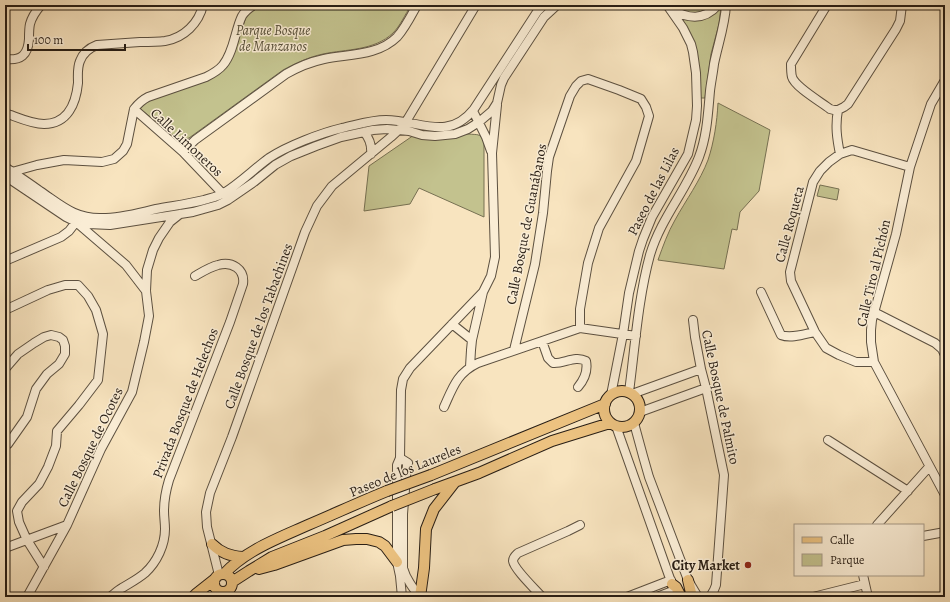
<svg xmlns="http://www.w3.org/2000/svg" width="950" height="602" font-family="Alegreya,serif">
  <rect width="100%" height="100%" fill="#f8e4bf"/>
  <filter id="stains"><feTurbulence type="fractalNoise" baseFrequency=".005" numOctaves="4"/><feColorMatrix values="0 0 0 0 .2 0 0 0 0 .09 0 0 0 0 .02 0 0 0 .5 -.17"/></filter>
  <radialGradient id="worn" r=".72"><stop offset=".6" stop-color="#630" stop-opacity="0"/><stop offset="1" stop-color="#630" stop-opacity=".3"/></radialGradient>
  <path fill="#c3c28e" stroke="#767052" d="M 263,5 L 411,5 C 405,15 400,26 393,33 C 374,51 346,49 323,54 C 309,57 296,63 283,70 L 189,138 L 182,140 L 177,138 L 139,108 L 146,101 L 169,93 L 231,60 L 246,17 L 254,9 Z
    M 671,5 L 713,5 C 704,12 693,15 683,11 C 679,10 675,7 671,5 Z
    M 721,6 L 719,24 L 711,54 L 705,98 L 700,98 L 699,73 L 680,19 L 690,20 Z
    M 718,103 L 770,130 L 759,191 L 740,212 L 737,230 L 732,229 L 724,269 L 658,260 C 663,246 668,232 675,220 C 686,200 700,181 708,160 C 714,142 717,122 718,103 Z
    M 469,134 C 477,135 480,133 484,141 L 484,217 L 419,188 L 410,204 L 364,211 L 369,166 L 414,135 Z
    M 820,185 L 839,189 L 837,200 L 817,196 Z"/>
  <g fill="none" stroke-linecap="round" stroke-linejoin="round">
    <defs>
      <path id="minor" d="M 827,5 L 791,64 C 791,68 791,73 792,77 C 795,87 821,102 830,109 L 834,110 L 838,110
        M 671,9 C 688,19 704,21 718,5
        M 5,59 C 21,61 28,55 29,39 C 29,34 29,28 30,24 C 32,16 36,11 41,5
        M 945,80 L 931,104 L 910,167 L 896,234 L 872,320 L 871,330 L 871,342 L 874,362 L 945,495
        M 134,109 L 183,152 L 223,194
        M 838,110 L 844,107 L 848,104 L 896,29 L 900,21 L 902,5
        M 838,110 C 835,126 837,139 840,154
        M 473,111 L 486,137 L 491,151
        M 5,113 C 17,117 31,124 44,124 C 68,124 76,103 78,83 C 78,76 77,68 80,61 C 83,53 89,48 97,45 C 112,44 126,43 140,42 C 148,42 157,42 165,41 C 184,38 199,23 203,5
        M 364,132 C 370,139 372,145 371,154
        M 183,152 L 195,140 L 286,74 C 298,67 310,62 324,59 C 348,54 378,56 397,37 C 405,28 411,16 417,5
        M 5,167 C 17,175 29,183 40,191 C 61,205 75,219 102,218 C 121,218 138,213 156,209 C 172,206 188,204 204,200 C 210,198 217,197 224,193 C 240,183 254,169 269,158 C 287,146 321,133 342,128 C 356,125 371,120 386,120 C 419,120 448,142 474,109 L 513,49 L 537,12 L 544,5
        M 12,172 L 37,165 L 64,160 L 102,162 L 114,159 L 123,151 L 127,144 L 134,109 C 138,104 142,100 148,97 L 206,77 C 212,74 219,70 223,65 C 234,52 235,30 242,16 C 245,11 249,8 254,5
        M 5,176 L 66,217 L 76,222 L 88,224 L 110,225 L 193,212 L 218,205 L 228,200 L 254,182 L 275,165 L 291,156 L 316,146 L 341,137 L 373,130 L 387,129 L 409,131 L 422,135 L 435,136 L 455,134 L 468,129 L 479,122 L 492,111 L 497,103 L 501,85 L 504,78 L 544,17 L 557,5
        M 5,261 L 61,237 L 69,231 L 76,222 L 126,265 L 146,291
        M 761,292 L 781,335 C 791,339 805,334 815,332
        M 5,310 L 48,290 L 65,285 L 78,285 L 88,296 L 96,310 L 103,334 L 98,380 L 79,405 L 57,431 L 56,446 L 48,467 L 39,484 L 22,502 L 17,511 L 19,522 L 27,540 L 44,567
        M 874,312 L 935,343 L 942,349 L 945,355
        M 693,320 L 695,337 L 701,369 L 706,388 L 724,475 L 716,585 L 714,590 L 710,597
        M 452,324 L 472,340 L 471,350 L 470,367
        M 472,340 L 483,292
        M 542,341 L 548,358 L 553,363 C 564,364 575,355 586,361 C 588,371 584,380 578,387
        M 942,349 L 945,342
        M 514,350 L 535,264 L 543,213 L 547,171 L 549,157 L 570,96 L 576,86 L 581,81 L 588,79 L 619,90 L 641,99 L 646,107 L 649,116 L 636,161 L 599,228 L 588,263 L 580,309 L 580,328
        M 874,362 L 856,362 L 839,355 L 826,348 L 815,332 L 791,281 L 790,272 L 813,182 L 820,171 L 829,162 L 840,154 L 852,150 L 910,167
        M 5,369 L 18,354 L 34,343 L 44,337 L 51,335 L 59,337 L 63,340 L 65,346 L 65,354 L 59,364 L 47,374 L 36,389 L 27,417 L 8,444 L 5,446
        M 629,392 C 635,347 638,299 650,255 C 661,218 686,191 699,157 C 707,136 708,113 710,91 C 711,82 713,73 714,64 C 718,44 725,25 726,5
        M 632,394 L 701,369
        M 611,395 L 623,334 L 629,293 L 639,251 L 643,239 L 652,217 L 688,154 L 696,120 L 697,106 L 696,73 L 693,52 L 691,44 L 683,28 L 667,5
        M 444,407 C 453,387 457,373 478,363 L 580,328 L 636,336
        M 640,412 L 706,388
        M 634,423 L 643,456 L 649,477 L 688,580 L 698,597
        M 616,426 L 674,590
        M 828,440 L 908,491
        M 400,458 L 408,463 L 407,465 L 403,514 L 403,568 C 406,579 413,588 420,597
        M 877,525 L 929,467
        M 923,536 L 945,532
        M 5,548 L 67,525 L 101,449 L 132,392 L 144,342 L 149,316 L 146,291 L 147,270 L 153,250 L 159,238 L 170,222 L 180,214
        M 219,575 L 207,527 L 206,512 L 210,493 L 232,437 L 305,232 L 317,206 L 332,186 L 391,137 L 404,125 L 476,5
        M 863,575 L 868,597
        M 223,592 L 224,597
        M 27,597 L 67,525
        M 110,597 C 114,594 118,590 122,588 C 130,583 138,579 145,573 C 157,562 165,545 165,529 C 165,523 164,517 164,511 C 164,500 166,490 169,480 L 230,322 L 243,284 C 245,269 232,261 218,265 C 210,267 202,272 195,276
        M 402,597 L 400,576 L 397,562 L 397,465 L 400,458 L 401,390 L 403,379 L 410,368 L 483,292 L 491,276 L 495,257 L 492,153 L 497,105
        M 542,597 C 536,590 514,569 513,561 C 513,557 516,555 518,553 L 568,531 L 580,525
        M 627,597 L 671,580
        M 657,597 L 675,590
        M 813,597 L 865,584"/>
      <path id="major" d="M604 409a18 18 0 1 1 36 0a18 18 0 1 1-36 0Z
        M 431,475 L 605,404
        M 435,489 L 479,473 L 552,441 L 610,423
        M 212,544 C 221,553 230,556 243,557
        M 259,569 L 274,565 L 343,540 L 356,539 L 367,539 L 379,542 L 385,546 L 397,562
        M214 583a9 9 0 1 1 18 0a9 9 0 1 1-18 0Z
        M 224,574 C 246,550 279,538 308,525 C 334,514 360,502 387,491
        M 688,580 L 692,597
        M 232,582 L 249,571 L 272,557 L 325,536 L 392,506
        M 672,584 L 676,587 L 681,597
        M 193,597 L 196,594 L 215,579
        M 420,597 L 424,568 L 426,529 L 434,509 L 455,482"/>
    </defs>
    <use href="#minor" stroke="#5c5040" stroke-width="10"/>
    <use href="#major" stroke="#281e15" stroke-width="12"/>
    <use href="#minor" stroke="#faedd5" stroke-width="8"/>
    <use href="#major" stroke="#ecc280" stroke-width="10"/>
    <defs>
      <path id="major-bridge" d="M 387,491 L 431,475
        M 392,506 L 435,489"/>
    </defs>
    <use href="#major-bridge" stroke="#281e15" stroke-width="12" stroke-linecap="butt"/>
    <use href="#major-bridge" stroke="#ecc280" stroke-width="10"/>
  </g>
  <circle fill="#8f2418" stroke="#faedd5" stroke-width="1.5" cx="748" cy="565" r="4"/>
  <g text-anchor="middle" stroke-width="3" stroke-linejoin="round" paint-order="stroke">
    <g font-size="14" font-style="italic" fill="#564f39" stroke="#faedd5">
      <text x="273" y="35">Parque Bosque<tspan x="273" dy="16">de Manzanos</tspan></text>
    </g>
    <g font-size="14" fill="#281e15" stroke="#faedd5">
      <text transform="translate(187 142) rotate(43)" y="5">Calle Limoneros</text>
      <text transform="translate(653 191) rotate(-63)" y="5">Paseo de las Lilas</text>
      <text transform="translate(526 224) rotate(-79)" y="5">Calle Bosque de Guanábanos</text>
      <text transform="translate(789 224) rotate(-75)" y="5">Calle Roqueta</text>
      <text transform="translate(873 273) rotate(-77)" y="5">Calle Tiro al Pichón</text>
      <text transform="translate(258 326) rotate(-70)" y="5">Calle Bosque de los Tabachines</text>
      <text transform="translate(721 397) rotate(78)" y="5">Calle Bosque de Palmito</text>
      <text transform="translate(185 403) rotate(-69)" y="5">Privada Bosque de Helechos</text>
      <text transform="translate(90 447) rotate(-64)" y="5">Calle Bosque de Ocotes</text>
      <text transform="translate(405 470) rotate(-22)" y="5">Paseo de los Laureles</text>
    </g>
    <g font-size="14" font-weight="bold" fill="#281e15" stroke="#faedd5" text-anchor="end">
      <text x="740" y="570">City Market</text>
    </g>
  </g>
  <rect width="950" height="602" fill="none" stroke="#f8e4bf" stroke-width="20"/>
  <rect x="6" y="6" width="938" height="590" fill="none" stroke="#281e15" stroke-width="2"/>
  <rect x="10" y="10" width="930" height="582" fill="none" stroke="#281e15"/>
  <rect x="794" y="524" width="130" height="52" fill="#faedd5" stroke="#a69a88"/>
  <rect x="802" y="537" width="20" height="6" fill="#ecc280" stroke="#a69a88"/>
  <text x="830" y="544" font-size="12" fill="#281e15">Calle</text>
  <rect x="802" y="554" width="20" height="12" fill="#c3c28e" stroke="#a69a88"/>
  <text x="830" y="564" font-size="12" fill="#281e15">Parque</text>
  <path d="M28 44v6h97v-6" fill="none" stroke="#281e15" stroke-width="2"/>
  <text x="34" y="44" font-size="12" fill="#281e15" stroke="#faedd5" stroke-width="3" paint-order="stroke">100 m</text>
  <rect width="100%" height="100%" filter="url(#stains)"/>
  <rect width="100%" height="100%" fill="url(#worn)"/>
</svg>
